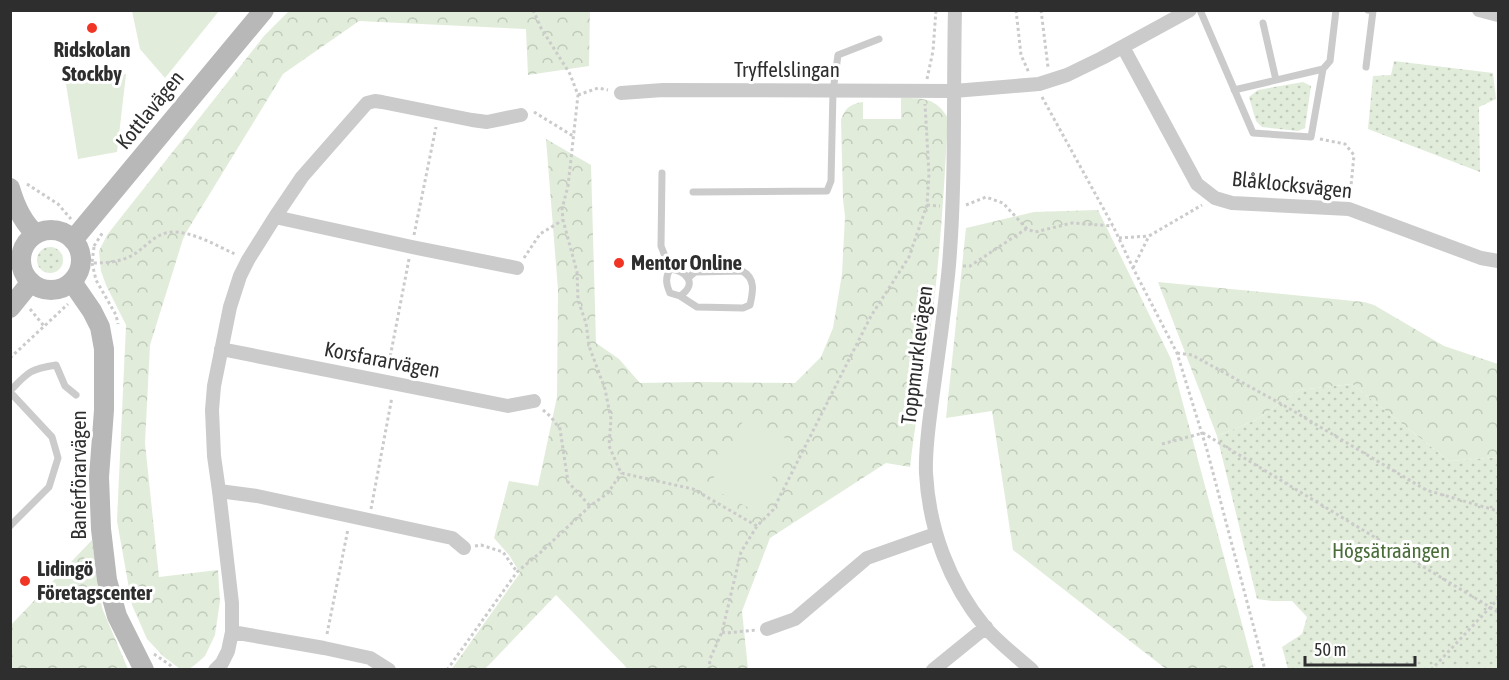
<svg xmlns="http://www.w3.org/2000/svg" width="1509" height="680" font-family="'Asap Condensed',sans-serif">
  <defs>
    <pattern id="grass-dots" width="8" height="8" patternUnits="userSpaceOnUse" patternTransform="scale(1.5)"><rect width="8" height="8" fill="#e1ecda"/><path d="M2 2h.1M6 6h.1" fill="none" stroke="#c1cbbb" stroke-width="1.8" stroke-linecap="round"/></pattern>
    <pattern id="forest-crowns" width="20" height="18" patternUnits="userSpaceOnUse" patternTransform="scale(1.5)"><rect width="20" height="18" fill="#e1ecda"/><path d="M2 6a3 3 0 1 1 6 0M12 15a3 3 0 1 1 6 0" fill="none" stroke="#c1cbbb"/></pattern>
  </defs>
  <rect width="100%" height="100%" fill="#fff"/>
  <path fill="url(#grass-dots)" d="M 1394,61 L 1493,73 L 1496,99 L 1479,107 L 1480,172 L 1368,129 L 1373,76 L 1391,75 Z
    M 1303,82 L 1311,86 L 1305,128 L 1298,131 L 1262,127 L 1256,121 L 1249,97 L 1258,90 Z
    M37 260a13 13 0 1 1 26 0a13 13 0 1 1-26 0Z
    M 1352,384 L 1449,461 L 1498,457 L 1498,669 L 1288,669 L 1282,647 L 1302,634 L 1307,617 L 1292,601 L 1273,601 L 1257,599 L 1217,436 L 1256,420 L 1299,390 Z"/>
  <path fill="url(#forest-crowns)" d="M 290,10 L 590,11 L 589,66 L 528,75 L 526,29 L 359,21 L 283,74 L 187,231 L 183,239 L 150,345 L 145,443 L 159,577 L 218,570 L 220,601 L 215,635 L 205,656 L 196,664 L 189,669 L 180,669 L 163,656 L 147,639 L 132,605 L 117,521 L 126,325 L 106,285 L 101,271 L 99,251 L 107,235 L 264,36 Z
    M 901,98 C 924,98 936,98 948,118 C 944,190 940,261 930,332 C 924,377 915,422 910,467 L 886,463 L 770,538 L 742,611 L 748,669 L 628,669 L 556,595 L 485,669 L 451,670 L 520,573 L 509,555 L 494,538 L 509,481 L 538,486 L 557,397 L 558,290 L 546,139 L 591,165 L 596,343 L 619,359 L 640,383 L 696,382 L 795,383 L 821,357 L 833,328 L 842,274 L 845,217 L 843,199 L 841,120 C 845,108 850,104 863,102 L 863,119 L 901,119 Z
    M 1098,210 L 1171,359 L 1254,669 L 1166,669 L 1013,550 L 992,411 L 946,418 L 966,228 L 1034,212 Z
    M 1158,282 L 1364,302 L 1374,305 L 1444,346 L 1498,364 L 1498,457 L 1449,461 L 1352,384 L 1299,390 L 1256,420 L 1217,436 Z
    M 92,540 L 102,608 L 128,669 L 11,669 L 10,626 Z"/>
  <path fill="#e1ecda" d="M 132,11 L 132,10 L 219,11 L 165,78 L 140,49 Z
    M 126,74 L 117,152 L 78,159 L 66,84 Z
    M 745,417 L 791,441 L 755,511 L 709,487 Z"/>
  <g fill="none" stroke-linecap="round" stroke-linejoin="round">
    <path stroke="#cbcbcb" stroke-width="3" stroke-dasharray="3 3" stroke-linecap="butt" d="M 533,10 L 541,28 L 570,74 L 578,95 L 568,186 L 562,209 L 563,220 L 577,272 L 578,300 L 586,323 L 589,346 L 605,389 L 611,419 L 609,446 L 621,473 L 693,489 L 757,526
      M 1016,10 L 1021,55 L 1029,73
      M 1041,10 L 1048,67
      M 927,79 L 933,51 L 936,10
      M 578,95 L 598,88 L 608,90
      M 1042,97 L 1113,226 L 1133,268 L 1177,353 L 1207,450 L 1265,670
      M 534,112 L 573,136
      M 1320,139 L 1345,144 L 1354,155 L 1350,196
      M 27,184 L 58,204 L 71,219
      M 927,205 L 940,206
      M 966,205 L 986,197 L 1003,203 L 1027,229 L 1035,232 L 1072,223 L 1113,226
      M 414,235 L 436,127
      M 1119,238 L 1149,236
      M 94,246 L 103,232
      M 94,247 L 92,263 C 106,263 120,262 133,255 C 146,247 156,232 173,232 C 194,232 217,246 235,254
      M 524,258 L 540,234 L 563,220
      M 92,263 L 96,280 L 116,315 L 118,324
      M 963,266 L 970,266 L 1026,229
      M 1133,268 L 1149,236 L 1202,205
      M 30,309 L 44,326
      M 1177,353 L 1192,355 L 1285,406 L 1426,490 L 1498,511
      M 10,358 L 68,304
      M 388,368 L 409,259
      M 543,410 L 551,417 L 560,429 L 568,482 L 590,506
      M 1162,444 L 1203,433 L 1498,612
      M 371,509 L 392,397
      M 475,546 L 481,545 L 503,552 L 517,572
      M 722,632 L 726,633 L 756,630
      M 327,634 L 348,529
      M 154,654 L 170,665 L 174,670
      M 447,670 L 517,572 L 541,552 L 590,506 L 608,493 L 621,473
      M 709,670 L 710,659 L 722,632 L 741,552 L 757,526 L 773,510 L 871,316 L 909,257 L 927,205 L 929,174 L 925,104
      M 1431,670 L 1498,599"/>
    <path stroke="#cbcbcb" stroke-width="7" d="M 1200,10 L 1253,133 L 1311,137 L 1323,69 L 1330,61 L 1336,10
      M 1263,23 L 1276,80
      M 1366,67 L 1373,11 L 1368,10
      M 1234,90 L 1323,69
      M 662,173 L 661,246 L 670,269 C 665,278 666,284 670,293 L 680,296 C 698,284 687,271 670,269
      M 693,192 L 827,191 L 831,181 L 833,91 L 838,55 L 879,39
      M 680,296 L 697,307 L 743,308 L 750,305 C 753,292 756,278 742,271 L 695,272 L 688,278
      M 10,391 C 28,372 30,369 56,365 L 65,386 L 76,395
      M 10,392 L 52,437 L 58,458 L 49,487 L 10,526"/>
    <path stroke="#cbcbcb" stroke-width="14" d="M 955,10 C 953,95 956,180 949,265 C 945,310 938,355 932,400 C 929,424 925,449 926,473 C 929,529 949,583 985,627 C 999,643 1016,656 1032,670
      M 1479,10 L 1498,15
      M 1123,47 L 1197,184 L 1215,198 L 1232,203 L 1349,209 L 1481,258 L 1498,261
      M 621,93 L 663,90 L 954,91 L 1039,84 L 1067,75 L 1102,58 L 1190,10
      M 275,217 L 412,247 L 517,268
      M 221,349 L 508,406 L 534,401
      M 219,491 L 257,496 L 452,538 L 464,548
      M 767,629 L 795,619 L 867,558 L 935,534
      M 232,632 L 324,648 L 370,658 L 389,670
      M 215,670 L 222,663 L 228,651 L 232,632 L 232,603 L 219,491 L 214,456 L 212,410 L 214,386 L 230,307 L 240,276 L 248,260 L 275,217 L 302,177 L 367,103 L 375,101 L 382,102 L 472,120 L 487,122 L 521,115
      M 933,670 L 986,627"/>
    <path stroke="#b8b8b8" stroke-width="20" d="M 10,188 C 15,205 23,223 36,234
      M21 260a30 30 0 1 1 60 0a30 30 0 1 1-60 0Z
      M 73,240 L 264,10
      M 72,282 L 92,311 L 100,327 L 104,349 L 104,410 L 99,477 L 101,529 L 107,580 L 117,616 L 144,670
      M 10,308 L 31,282"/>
  </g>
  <g fill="#f03525" stroke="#fff" stroke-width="2">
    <circle cx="92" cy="28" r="6"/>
    <circle cx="619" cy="263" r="6"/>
    <circle cx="25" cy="581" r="6"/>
  </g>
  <g text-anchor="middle" stroke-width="6" stroke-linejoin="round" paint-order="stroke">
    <g font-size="21" font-weight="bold" fill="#2e2e2e" stroke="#fff" text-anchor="start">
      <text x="92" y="57" text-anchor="middle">Ridskolan<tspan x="92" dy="24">Stockby</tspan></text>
      <text x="631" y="270">Mentor Online</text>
      <text x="37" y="576">Lidingö<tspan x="37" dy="24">Företagscenter</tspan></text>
    </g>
    <g font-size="21" fill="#2e2e2e" stroke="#fff">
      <text x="787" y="77">Tryffelslingan</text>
      <text transform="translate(150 110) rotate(-51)" y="7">Kottlavägen</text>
      <text transform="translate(1292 185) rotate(6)" y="7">Blåklocksvägen</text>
      <text transform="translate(917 355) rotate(-83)" y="7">Toppmurklevägen</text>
      <text transform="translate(382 360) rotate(11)" y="7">Korsfararvägen</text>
      <text transform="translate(79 475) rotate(-90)" y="7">Banérförarvägen</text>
    </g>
    <g font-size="21" fill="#496c39" stroke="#fff">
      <text x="1391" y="558">Högsätraängen</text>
    </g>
  </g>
  <rect width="1509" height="680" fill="none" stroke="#2e2e2e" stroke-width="24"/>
  <path d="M1305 656v9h110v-9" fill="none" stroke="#2e2e2e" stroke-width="3"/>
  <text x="1314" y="656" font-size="18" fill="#2e2e2e" stroke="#ffffff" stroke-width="4.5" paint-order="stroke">50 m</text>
</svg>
